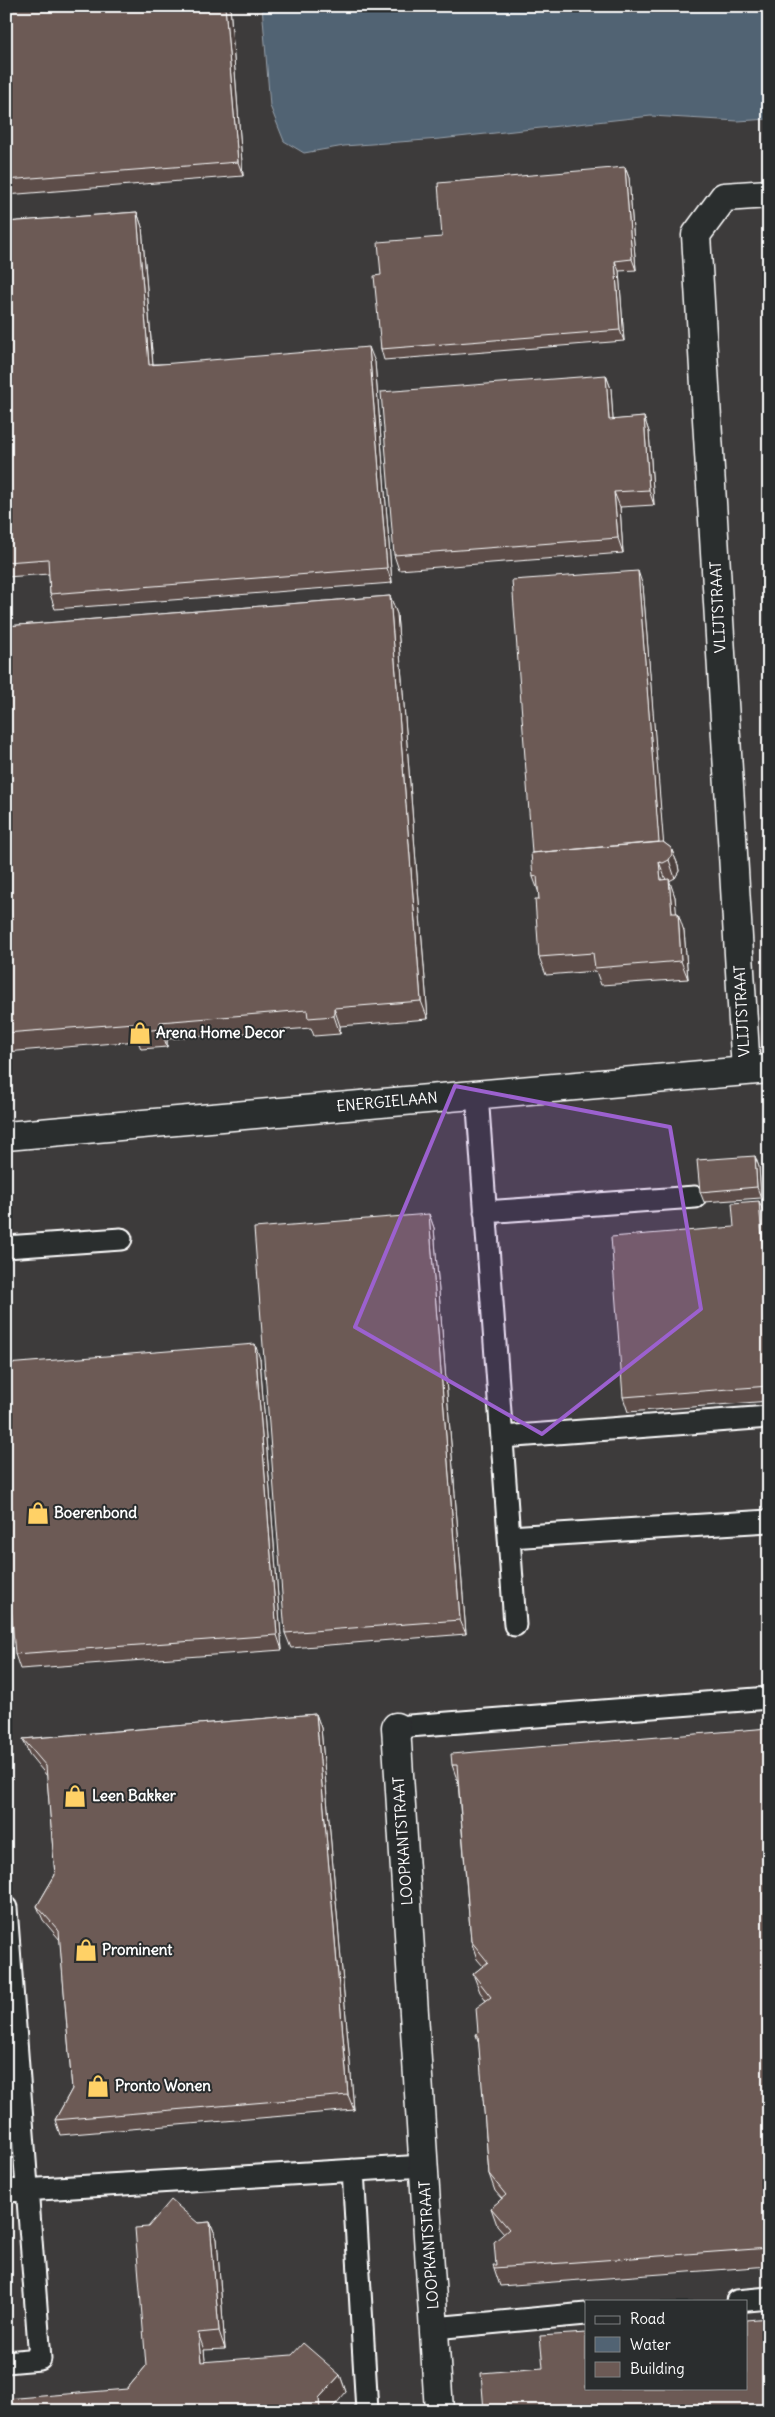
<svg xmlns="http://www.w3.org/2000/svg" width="775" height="2417" font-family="Delius,sans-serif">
  <rect width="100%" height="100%" fill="#2a2d2e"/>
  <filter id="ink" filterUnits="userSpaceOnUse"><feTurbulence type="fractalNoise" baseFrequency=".02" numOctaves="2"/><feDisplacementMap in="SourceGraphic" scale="10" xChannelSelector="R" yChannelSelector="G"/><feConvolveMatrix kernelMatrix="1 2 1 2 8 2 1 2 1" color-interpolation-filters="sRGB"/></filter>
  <g filter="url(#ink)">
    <path fill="#3e3a3a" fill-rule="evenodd" d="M 6,6 L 769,6 L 769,2411 L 6,2411 ZM 586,2301 L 746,2301 L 746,2388 L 586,2388 Z"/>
    <path fill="#516373" stroke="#97a1ab" d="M 262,6 L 769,6 L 769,119 L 738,121 L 651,116 L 440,139 L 344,146 L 304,153 L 284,141 L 270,106 Z"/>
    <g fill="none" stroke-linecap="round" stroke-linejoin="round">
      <defs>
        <path id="lane" d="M 477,1094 L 509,1537 L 769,1521
          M 485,1212 L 695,1197
          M 6,1247 L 121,1239
          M 502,1437 L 769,1417
          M 509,1537 L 515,1625
          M 396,1727 L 769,1698
          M 6,1908 L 40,2359 L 6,2362
          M 353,2170 L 367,2411
          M 6,2191 L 424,2166
          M 737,2301 L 769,2298
          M 434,2328 L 586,2314"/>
        <path id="street" d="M 746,1071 L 696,235 L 724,197 L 769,194
          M 6,1136 L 769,1069
          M 396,1727 L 439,2411"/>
      </defs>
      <use href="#lane" stroke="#fff" stroke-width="25"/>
      <use href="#street" stroke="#fff" stroke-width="31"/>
      <use href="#lane" stroke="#2a2d2e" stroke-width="21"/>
      <use href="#street" stroke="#2a2d2e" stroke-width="28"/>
    </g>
    <path fill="#5d4d49" stroke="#fff" d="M 6,6 L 230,6 L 243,176 L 6,195 Z
      M 625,167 L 629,178 L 636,270 L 619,271 L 624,341 L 384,360 L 381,349 L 381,275 L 442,237 Z
      M 137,212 L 142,227 L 153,364 L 375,362 L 392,583 L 55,609 L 50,594 L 49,574 L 6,577 L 6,222 Z
      M 606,375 L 611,389 L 613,420 L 644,417 L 649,432 L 654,505 L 620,507 L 623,553 L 399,570 L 394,555 Z
      M 643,586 L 663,842 L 671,848 L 678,865 L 679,871 L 675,878 L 669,881 L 675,897 L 676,913 L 684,931 L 688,979 L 601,985 L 596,971 L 546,975 L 539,957 L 539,893 L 533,877 Z
      M 390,596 L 397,614 L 428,1019 L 340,1026 L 340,1034 L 314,1036 L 311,1028 L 167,1039 L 167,1047 L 141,1049 L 138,1041 L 6,1052 L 6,626 Z
      M 755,1156 L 759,1167 L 761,1198 L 704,1202 L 700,1192 Z
      M 759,1201 L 765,1216 L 769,1270 L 769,1401 L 628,1412 L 623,1397 L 734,1227 Z
      M 429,1214 L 434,1228 L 466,1634 L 291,1648 L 285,1633 Z
      M 260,1359 L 282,1650 L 20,1669 L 15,1654 Z
      M 316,1714 L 321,1728 L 354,2110 L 60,2135 L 55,2120 L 72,2089 L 60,1940 L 43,1920 L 37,1906 L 55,1875 L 47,1776 L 29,1754 L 23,1739 Z
      M 769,1728 L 769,2266 L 500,2286 L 494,2268 L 496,2265 L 504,2233 L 497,2225 L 491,2208 L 502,2199 L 495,2191 L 489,2174 L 479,2043 L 476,2035 L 478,2032 L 486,2000 L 480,1992 L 473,1974 L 483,1966 L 477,1959 L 471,1941 L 458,1782 L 452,1765 Z
      M 210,2222 L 217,2239 L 225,2349 L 204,2350 L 205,2362 L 340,2375 L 346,2392 L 127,2389 L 146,2366 L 198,2223 Z"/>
    <path fill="#4c3f3c" stroke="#fff" d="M 225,6 L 230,6 L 243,176 L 238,162 Z
      M 625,167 L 629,178 L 636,270 L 632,259 Z
      M 137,212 L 142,227 L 154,379 L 149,365 Z
      M 615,261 L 619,271 L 624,341 L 620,330 Z
      M 369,347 L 375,362 L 392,583 L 387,568 Z
      M 606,375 L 611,389 L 614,435 L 609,420 Z
      M 644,417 L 649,432 L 654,505 L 649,490 Z
      M 614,492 L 620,507 L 623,553 L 618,538 Z
      M 638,571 L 643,586 L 665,861 L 659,846 Z
      M 390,596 L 397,614 L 428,1019 L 421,1001 Z
      M 671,848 L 678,865 L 679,871 L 675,878 L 669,860 Z
      M 659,862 L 666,880 L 661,880 Z
      M 669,879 L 675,897 L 678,931 L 672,913 Z
      M 678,913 L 684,931 L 688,979 L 681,961 Z
      M 334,1008 L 340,1026 L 340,1034 L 334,1016 Z
      M 160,1022 L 167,1039 L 167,1047 L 161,1029 Z
      M 755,1156 L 759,1167 L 761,1198 L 757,1187 Z
      M 759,1201 L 765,1216 L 769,1270 L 769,1325 Z
      M 429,1214 L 434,1228 L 466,1634 L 460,1620 Z
      M 255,1344 L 260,1359 L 282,1650 L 277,1635 Z
      M 316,1714 L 321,1728 L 354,2110 L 348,2095 Z
      M 210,2222 L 217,2239 L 225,2349 L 219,2331 Z
      M 198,2333 L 204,2350 L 207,2380 L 201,2362 Z
      M 340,2375 L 346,2392 L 330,2411 L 320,2411 L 319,2398 Z"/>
    <path fill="#6c5a55" stroke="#fff" d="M 6,6 L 225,6 L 238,162 L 6,180 Z
      M 625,167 L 632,259 L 615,261 L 620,330 L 381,349 L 374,276 L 381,275 L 378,242 L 442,237 L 438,183 Z
      M 137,212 L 149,365 L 369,347 L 387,568 L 50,594 L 48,559 L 6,562 L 6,222 Z
      M 765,241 L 769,241 L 769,294 Z
      M 606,375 L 609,420 L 644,417 L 649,490 L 614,492 L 618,538 L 394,555 L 381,392 Z
      M 638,571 L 659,842 L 532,853 L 512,580 Z
      M 390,596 L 421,1001 L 334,1008 L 334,1016 L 308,1018 L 307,1010 L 160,1022 L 161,1029 L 135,1032 L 134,1023 L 6,1033 L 6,626 Z
      M 663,842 L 671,848 L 672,854 L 669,860 L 663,863 L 659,862 L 661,880 L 669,879 L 672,913 L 678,913 L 681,961 L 595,968 L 593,953 L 539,957 L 535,899 L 539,899 L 537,876 L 533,877 L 531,853 Z
      M 755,1156 L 757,1187 L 700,1192 L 697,1160 Z
      M 759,1201 L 769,1325 L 769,1386 L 623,1397 L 611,1237 L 734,1227 L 732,1203 Z
      M 429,1214 L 460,1620 L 285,1633 L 254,1228 Z
      M 255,1344 L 277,1635 L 15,1654 L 6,1547 L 6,1364 Z
      M 316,1714 L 348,2095 L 55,2120 L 72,2089 L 59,1931 L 37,1906 L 55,1875 L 46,1766 L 23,1739 Z
      M 769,1728 L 769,2248 L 494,2268 L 493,2265 L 496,2265 L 494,2242 L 509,2229 L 491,2208 L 506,2195 L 489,2174 L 478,2035 L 476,2035 L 478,2032 L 476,2008 L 491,1997 L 473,1974 L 488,1962 L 471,1941 L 457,1765 L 452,1765 L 451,1754 Z
      M 171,2200 L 198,2223 L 210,2222 L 219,2331 L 198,2333 L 201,2362 L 292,2355 L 303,2343 L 340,2375 L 319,2398 L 320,2411 L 6,2411 L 6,2399 L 127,2389 L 146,2366 L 135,2228 L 148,2227 Z
      M 769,2318 L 769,2411 L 484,2411 L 481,2373 L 543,2368 L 540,2336 L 586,2333 L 586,2388 L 746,2388 L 746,2320 Z"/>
  </g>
  <path fill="#9c61cf" fill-opacity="0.2" stroke="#9c61cf" stroke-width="4" stroke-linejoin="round" d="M 455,1086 L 670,1127 L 701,1309 L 542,1434 L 355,1327 Z"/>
  <defs>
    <symbol id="shop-bare" viewBox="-9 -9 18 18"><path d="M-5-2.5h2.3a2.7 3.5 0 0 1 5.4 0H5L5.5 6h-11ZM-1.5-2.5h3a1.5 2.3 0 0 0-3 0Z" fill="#ffd166" stroke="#2a2d2e" stroke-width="2.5" paint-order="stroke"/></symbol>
  </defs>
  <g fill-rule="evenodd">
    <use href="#shop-bare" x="124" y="1017" width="32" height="32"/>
    <use href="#shop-bare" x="22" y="1497" width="32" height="32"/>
    <use href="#shop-bare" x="59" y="1780" width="32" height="32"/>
    <use href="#shop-bare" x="70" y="1934" width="32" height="32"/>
    <use href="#shop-bare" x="82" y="2070" width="32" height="32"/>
  </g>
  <g text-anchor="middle" stroke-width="4" stroke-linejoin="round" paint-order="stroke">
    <g font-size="15" fill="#fff" stroke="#2a2d2e">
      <text transform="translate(718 607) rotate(-93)" y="5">VLIJTSTRAAT</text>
      <text transform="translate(742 1011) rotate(-93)" y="5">VLIJTSTRAAT</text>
      <text transform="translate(387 1102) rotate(-5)" y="5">ENERGIELAAN</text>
      <text transform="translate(403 1841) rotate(-94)" y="5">LOOPKANTSTRAAT</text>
      <text transform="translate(429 2245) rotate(-94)" y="5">LOOPKANTSTRAAT</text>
    </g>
    <g font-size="15" font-weight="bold" fill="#fff" stroke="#2a2d2e" text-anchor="start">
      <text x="156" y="1038">Arena Home Decor</text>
      <text x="54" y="1518">Boerenbond</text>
      <text x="92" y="1801">Leen Bakker</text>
      <text x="102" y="1955">Prominent</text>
      <text x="115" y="2091">Pronto Wonen</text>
    </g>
  </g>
  <rect width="775" height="2417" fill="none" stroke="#2a2d2e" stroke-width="25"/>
  <rect x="12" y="12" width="750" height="2392" fill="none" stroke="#fff" stroke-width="2" filter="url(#ink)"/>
  <rect x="585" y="2300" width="162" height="90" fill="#2a2d2e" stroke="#7f8182"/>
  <rect x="595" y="2316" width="25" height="8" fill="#2a2d2e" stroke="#7f8182"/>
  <text x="630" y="2324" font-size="15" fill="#ffffff">Road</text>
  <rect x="595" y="2337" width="25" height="15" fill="#516373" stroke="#7f8182"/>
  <text x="630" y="2350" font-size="15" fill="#ffffff">Water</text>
  <rect x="595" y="2362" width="25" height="15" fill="#6c5a55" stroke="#7f8182"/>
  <text x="630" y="2374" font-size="15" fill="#ffffff">Building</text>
</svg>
